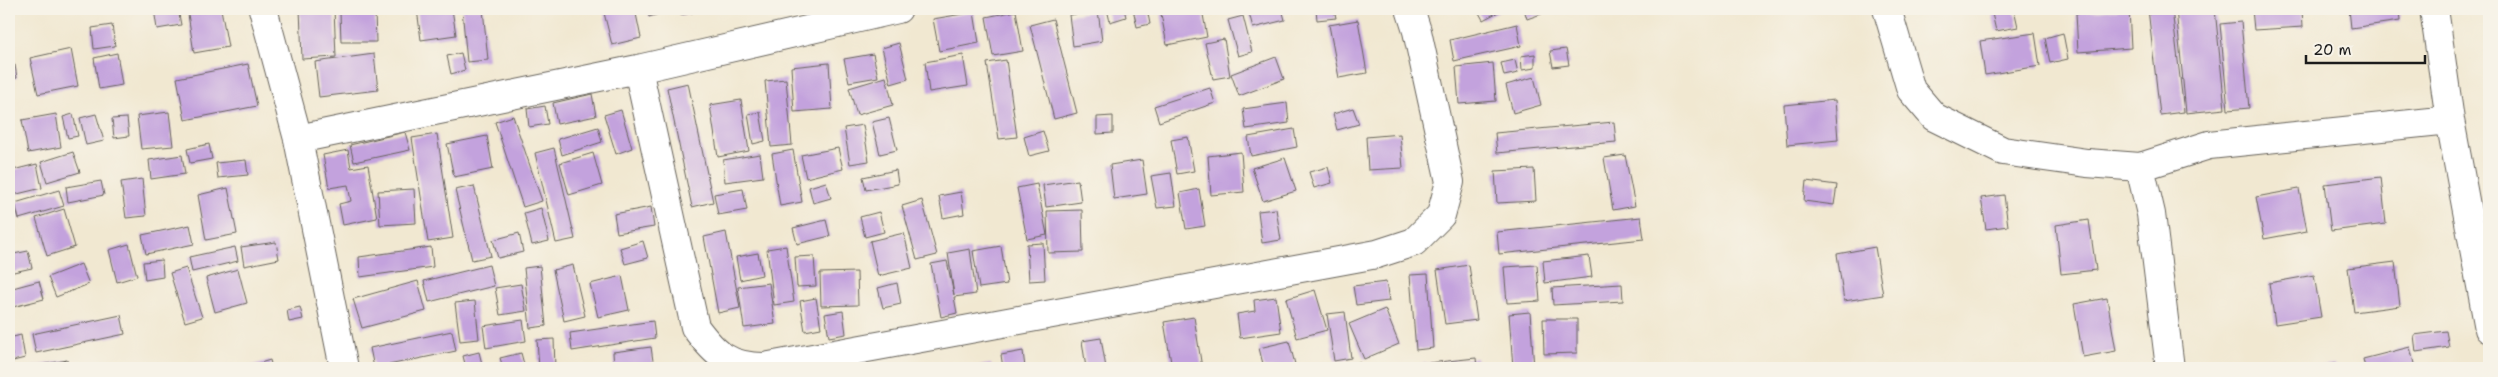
<svg xmlns="http://www.w3.org/2000/svg" width="2498" height="377" font-family="'Shantell Sans',sans-serif">
  <rect width="100%" height="100%" fill="#f7f3e8"/>
  <filter id="ink" filterUnits="userSpaceOnUse"><feTurbulence type="fractalNoise" baseFrequency=".02" numOctaves="2"/><feDisplacementMap in="SourceGraphic" scale="10" xChannelSelector="R" yChannelSelector="G"/><feConvolveMatrix kernelMatrix="1 2 1 2 8 2 1 2 1" color-interpolation-filters="sRGB"/></filter>
  <filter id="wash" filterUnits="userSpaceOnUse"><feTurbulence type="fractalNoise" baseFrequency=".0096" numOctaves="4" result="noise"/><feDisplacementMap in="SourceGraphic" scale="20" xChannelSelector="R" yChannelSelector="G"/><feGaussianBlur stdDeviation="1.12" result="paint"/><feColorMatrix in="noise" values="0 0 0 0 0 0 0 0 0 0 0 0 0 0 0 0 0 1.4 0 .05"/><feComposite in="paint" operator="in"/></filter>
  <g filter="url(#wash)">
    <rect width="100%" height="100%" fill="#f1e8d1"/>
    <g id="blocks">
      <path fill="#c3a2dd" d="M 154,9 L 178,9 L 181,25 L 157,29 Z
        M 221,9 L 228,47 L 194,53 L 188,14 Z
        M 300,9 L 334,9 L 336,57 L 302,59 Z
        M 417,9 L 452,9 L 456,35 L 421,40 Z
        M 462,9 L 483,9 L 488,60 L 467,62 Z
        M 620,9 L 635,9 L 641,38 L 612,45 L 604,13 Z
        M 647,9 L 672,9 L 672,10 L 649,17 Z
        M 679,9 L 706,9 L 707,10 L 680,15 Z
        M 1107,9 L 1124,9 L 1126,17 L 1110,22 Z
        M 1133,9 L 1147,9 L 1150,24 L 1137,27 Z
        M 1188,9 L 1202,9 L 1207,37 L 1167,45 L 1161,14 Z
        M 1248,9 L 1282,9 L 1285,20 L 1253,28 Z
        M 1316,9 L 1334,9 L 1336,18 L 1317,20 Z
        M 1477,9 L 1504,9 L 1483,20 Z
        M 1524,9 L 1543,9 L 1544,13 L 1527,19 Z
        M 1546,9 L 1569,9 L 1569,10 L 1547,13 Z
        M 1991,9 L 2014,9 L 2018,27 L 1996,31 Z
        M 2129,9 L 2131,48 L 2078,52 L 2076,13 Z
        M 2148,9 L 2172,9 L 2184,112 L 2160,115 Z
        M 2176,9 L 2215,9 L 2225,109 L 2186,113 Z
        M 2252,9 L 2302,9 L 2303,27 L 2254,30 Z
        M 2349,9 L 2399,9 L 2400,21 L 2351,28 Z
        M 375,11 L 376,42 L 341,42 L 340,12 Z
        M 1016,11 L 1023,51 L 993,56 L 986,17 Z
        M 1098,11 L 1102,41 L 1073,46 L 1069,15 Z
        M 974,12 L 979,43 L 939,51 L 933,19 Z
        M 1243,16 L 1252,52 L 1238,56 L 1228,20 Z
        M 1053,19 L 1077,113 L 1054,119 L 1030,25 Z
        M 1358,20 L 1367,73 L 1339,78 L 1329,25 Z
        M 2241,22 L 2249,108 L 2228,110 L 2220,24 Z
        M 1517,24 L 1521,46 L 1454,61 L 1450,40 Z
        M 112,25 L 115,46 L 94,49 L 92,28 Z
        M 2035,33 L 2040,66 L 1985,75 L 1980,41 Z
        M 2063,33 L 2068,59 L 2050,63 L 2045,38 Z
        M 1224,39 L 1230,76 L 1213,79 L 1205,43 Z
        M 899,43 L 908,79 L 891,84 L 882,48 Z
        M 71,49 L 78,86 L 38,94 L 30,58 Z
        M 1566,49 L 1569,65 L 1553,67 L 1550,51 Z
        M 117,53 L 122,85 L 99,89 L 94,58 Z
        M 461,53 L 465,70 L 451,74 L 447,56 Z
        M 374,54 L 378,90 L 319,97 L 315,62 Z
        M 873,54 L 878,77 L 849,82 L 844,59 Z
        M 1535,54 L 1535,68 L 1522,70 L 1521,56 Z
        M 963,55 L 968,86 L 929,92 L 925,62 Z
        M 1276,57 L 1284,79 L 1239,96 L 1231,74 Z
        M 1006,60 L 1017,137 L 999,139 L 987,63 Z
        M 1515,60 L 1518,73 L 1504,76 L 1501,63 Z
        M 829,63 L 832,109 L 794,112 L 791,67 Z
        M 1493,63 L 1496,101 L 1459,104 L 1456,67 Z
        M 248,64 L 257,106 L 185,120 L 177,78 Z
        M 9,65 L 15,65 L 17,78 L 9,79 Z
        M 886,77 L 893,105 L 857,115 L 849,88 Z
        M 1534,77 L 1541,105 L 1513,113 L 1506,85 Z
        M 786,79 L 792,145 L 771,147 L 765,81 Z
        M 688,83 L 713,202 L 692,207 L 667,88 Z
        M 1210,88 L 1215,103 L 1159,122 L 1154,106 Z
        M 592,94 L 596,116 L 557,124 L 553,103 Z
        M 741,100 L 749,151 L 718,157 L 710,105 Z
        M 1835,100 L 1838,140 L 1787,145 L 1784,105 Z
        M 1287,103 L 1289,123 L 1246,129 L 1243,109 Z
        M 545,106 L 548,124 L 529,127 L 527,109 Z
        M 1353,108 L 1359,124 L 1337,130 L 1333,114 Z
        M 621,110 L 632,148 L 616,154 L 604,115 Z
        M 169,112 L 173,146 L 141,149 L 137,116 Z
        M 760,112 L 765,141 L 753,144 L 748,114 Z
        M 56,114 L 61,147 L 28,153 L 22,120 Z
        M 73,114 L 78,136 L 68,138 L 63,117 Z
        M 96,114 L 104,141 L 86,145 L 80,118 Z
        M 513,116 L 542,201 L 523,207 L 495,122 Z
        M 1113,116 L 1113,133 L 1097,134 L 1097,117 Z
        M 127,118 L 129,136 L 114,138 L 112,119 Z
        M 889,118 L 897,150 L 880,154 L 872,122 Z
        M 1614,122 L 1616,142 L 1497,153 L 1495,133 Z
        M 863,125 L 869,161 L 850,164 L 844,128 Z
        M 598,127 L 602,142 L 562,155 L 558,139 Z
        M 1294,129 L 1297,147 L 1251,156 L 1248,137 Z
        M 1043,131 L 1049,151 L 1029,156 L 1024,137 Z
        M 405,132 L 410,150 L 354,162 L 350,145 Z
        M 437,134 L 453,238 L 428,242 L 412,138 Z
        M 1400,134 L 1403,168 L 1368,170 L 1366,137 Z
        M 487,136 L 493,169 L 454,177 L 447,144 Z
        M 1188,137 L 1194,171 L 1177,174 L 1171,140 Z
        M 209,144 L 212,159 L 190,163 L 187,149 Z
        M 554,148 L 575,239 L 556,243 L 535,153 Z
        M 838,148 L 843,169 L 806,178 L 801,155 Z
        M 348,150 L 351,168 L 368,165 L 377,218 L 343,225 L 339,204 L 351,201 L 348,185 L 329,188 L 323,155 Z
        M 793,150 L 802,202 L 780,206 L 772,154 Z
        M 73,152 L 80,172 L 47,182 L 41,162 Z
        M 1241,152 L 1244,192 L 1211,195 L 1208,156 Z
        M 593,153 L 602,185 L 569,195 L 560,163 Z
        M 760,154 L 763,177 L 725,182 L 723,160 Z
        M 182,155 L 185,174 L 151,179 L 149,160 Z
        M 1625,155 L 1635,206 L 1613,210 L 1604,158 Z
        M 1285,158 L 1296,191 L 1263,201 L 1252,168 Z
        M 246,160 L 248,175 L 218,178 L 216,163 Z
        M 1142,160 L 1147,194 L 1114,199 L 1110,165 Z
        M 37,164 L 42,188 L 9,196 L 9,171 Z
        M 1328,167 L 1332,183 L 1314,188 L 1309,172 Z
        M 1534,169 L 1536,201 L 1497,203 L 1495,171 Z
        M 896,170 L 898,184 L 866,190 L 863,177 Z
        M 1171,173 L 1176,206 L 1157,208 L 1151,176 Z
        M 2381,177 L 2386,224 L 2331,231 L 2325,184 Z
        M 142,179 L 146,216 L 126,218 L 121,182 Z
        M 1078,180 L 1081,202 L 1046,207 L 1043,185 Z
        M 101,181 L 104,195 L 68,202 L 66,187 Z
        M 1806,181 L 1837,185 L 1834,205 L 1804,201 Z
        M 826,182 L 831,198 L 813,203 L 809,187 Z
        M 1037,184 L 1047,235 L 1027,239 L 1017,188 Z
        M 474,186 L 491,256 L 472,260 L 455,190 Z
        M 228,188 L 237,234 L 206,240 L 198,195 Z
        M 414,189 L 416,223 L 380,225 L 378,191 Z
        M 743,189 L 747,210 L 718,215 L 714,194 Z
        M 1199,189 L 1205,226 L 1186,229 L 1180,193 Z
        M 2299,189 L 2307,231 L 2264,239 L 2256,197 Z
        M 59,190 L 64,206 L 19,219 L 15,203 Z
        M 961,192 L 964,214 L 943,218 L 939,196 Z
        M 2004,195 L 2008,226 L 1986,229 L 1981,198 Z
        M 922,200 L 937,255 L 917,260 L 902,206 Z
        M 651,207 L 654,227 L 617,233 L 614,214 Z
        M 541,208 L 549,241 L 532,245 L 524,213 Z
        M 64,209 L 75,247 L 47,256 L 36,218 Z
        M 1276,209 L 1281,240 L 1262,243 L 1258,211 Z
        M 1082,210 L 1083,252 L 1048,253 L 1047,211 Z
        M 879,212 L 884,232 L 865,237 L 860,217 Z
        M 1641,217 L 1644,239 L 1499,254 L 1497,232 Z
        M 826,220 L 830,236 L 797,244 L 793,228 Z
        M 2089,220 L 2096,270 L 2061,274 L 2056,225 Z
        M 190,225 L 194,244 L 146,254 L 142,235 Z
        M 726,232 L 740,308 L 718,313 L 704,237 Z
        M 519,233 L 523,252 L 498,258 L 493,240 Z
        M 904,233 L 912,268 L 878,276 L 870,241 Z
        M 643,241 L 648,258 L 625,264 L 620,248 Z
        M 276,242 L 279,259 L 244,266 L 241,247 Z
        M 1043,243 L 1045,280 L 1029,281 L 1027,244 Z
        M 129,244 L 137,276 L 117,282 L 109,250 Z
        M 786,246 L 794,302 L 774,305 L 767,249 Z
        M 1001,246 L 1007,284 L 979,288 L 973,251 Z
        M 235,247 L 238,261 L 192,272 L 189,257 Z
        M 431,247 L 433,267 L 360,277 L 359,257 Z
        M 1875,247 L 1883,295 L 1844,301 L 1837,254 Z
        M 970,249 L 976,294 L 954,297 L 957,313 L 941,317 L 931,264 L 947,261 L 954,295 L 948,253 Z
        M 28,251 L 32,268 L 9,273 L 9,255 Z
        M 758,253 L 762,275 L 740,280 L 736,257 Z
        M 814,256 L 816,286 L 797,287 L 795,257 Z
        M 1589,256 L 1592,277 L 1545,283 L 1543,261 Z
        M 162,260 L 163,277 L 145,280 L 143,262 Z
        M 2395,262 L 2400,306 L 2354,312 L 2348,268 Z
        M 81,264 L 89,284 L 56,297 L 48,277 Z
        M 489,265 L 494,286 L 429,302 L 424,281 Z
        M 573,265 L 585,316 L 564,321 L 553,270 Z
        M 1469,265 L 1477,320 L 1445,324 L 1437,270 Z
        M 1537,265 L 1540,301 L 1507,303 L 1504,267 Z
        M 540,266 L 546,326 L 530,328 L 524,268 Z
        M 186,268 L 202,317 L 185,322 L 170,273 Z
        M 238,269 L 247,303 L 215,312 L 206,278 Z
        M 857,272 L 858,305 L 821,306 L 820,273 Z
        M 1428,274 L 1433,348 L 1416,350 L 1410,275 Z
        M 2314,275 L 2321,317 L 2275,324 L 2269,283 Z
        M 622,276 L 629,310 L 598,317 L 590,284 Z
        M 39,281 L 44,299 L 9,308 L 9,289 Z
        M 418,281 L 426,311 L 362,328 L 353,299 Z
        M 1386,282 L 1389,301 L 1356,305 L 1353,286 Z
        M 769,283 L 775,324 L 744,328 L 738,287 Z
        M 897,283 L 901,304 L 883,308 L 878,288 Z
        M 521,284 L 526,311 L 500,315 L 495,288 Z
        M 1622,284 L 1623,301 L 1553,305 L 1552,288 Z
        M 1315,290 L 1327,330 L 1297,338 L 1286,299 Z
        M 1276,297 L 1281,332 L 1240,338 L 1237,314 L 1255,311 L 1254,300 Z
        M 816,298 L 821,328 L 805,331 L 800,301 Z
        M 2107,298 L 2116,351 L 2083,357 L 2074,304 Z
        M 475,301 L 479,339 L 460,341 L 455,303 Z
        M 300,307 L 303,319 L 289,322 L 287,310 Z
        M 1385,309 L 1399,344 L 1364,359 L 1349,324 Z
        M 843,311 L 846,334 L 829,337 L 825,314 Z
        M 1345,312 L 1351,358 L 1334,361 L 1327,314 Z
        M 1530,312 L 1534,368 L 1513,368 L 1509,314 Z
        M 121,315 L 125,334 L 36,353 L 32,334 Z
        M 1194,317 L 1202,368 L 1172,368 L 1164,322 Z
        M 1543,319 L 1577,319 L 1577,353 L 1544,354 Z
        M 523,320 L 526,341 L 486,348 L 483,326 Z
        M 653,321 L 655,338 L 572,351 L 570,333 Z
        M 452,331 L 456,351 L 374,368 L 370,348 Z
        M 2446,331 L 2449,347 L 2416,352 L 2414,335 Z
        M 21,335 L 25,358 L 13,361 L 9,338 Z
        M 1101,338 L 1106,368 L 1086,368 L 1082,341 Z
        M 554,339 L 555,368 L 539,368 L 537,340 Z
        M 1289,341 L 1296,368 L 1264,368 L 1259,348 Z
        M 651,347 L 654,368 L 614,368 L 613,352 Z
        M 2410,347 L 2415,368 L 2365,368 L 2363,359 Z
        M 1023,351 L 1025,368 L 1003,368 L 1001,355 Z
        M 479,352 L 483,368 L 466,368 L 463,356 Z
        M 521,353 L 525,368 L 503,368 L 500,358 Z
        M 1476,358 L 1477,368 L 1420,368 L 1419,364 Z
        M 67,360 L 68,368 L 30,368 L 30,367 Z
        M 270,360 L 272,368 L 244,368 Z
        M 1359,362 L 1361,368 L 1336,368 Z
        M 991,364 L 992,368 L 972,368 L 972,367 Z
        M 2335,364 L 2336,368 L 2308,368 L 2308,367 Z
        M 562,365 L 580,365 L 580,368 L 562,368 Z"/>
    </g>
  </g>
  <g filter="url(#ink)">
    <use href="#blocks" fill-opacity="0" stroke="#67635b" stroke-width="1"/>
    <g fill="none" stroke-linecap="round" stroke-linejoin="round">
      <defs>
        <path id="street" d="M 263,9 L 298,139 L 344,368
          M 1887,9 L 1911,90 L 1934,117 L 2003,151 L 2087,163 L 2140,167 L 2151,214 L 2170,368
          M 2434,9 L 2450,120 L 2489,329
          M 638,69 L 695,327 C 715,354 728,367 764,367 L 1377,254 L 1414,242 L 1441,215 L 1450,182 L 1417,31 L 1410,9
          M 298,139 L 638,69 L 898,9
          M 2140,167 L 2209,145 L 2450,120"/>
      </defs>
      <use href="#street" stroke="#67635b" stroke-width="30"/>
      <use href="#street" stroke="#fff" stroke-width="28"/>
    </g>
  </g>
  <rect width="2498" height="377" fill="none" stroke="#f7f3e8" stroke-width="30"/>
  <path d="M2306 55v8h119v-8" fill="none" stroke="#1c1c1c" stroke-width="2.5"/>
  <text x="2313" y="55" font-size="15" fill="#1c1c1c" stroke="#f7f3e8" stroke-width="4" paint-order="stroke">20 m</text>
</svg>
